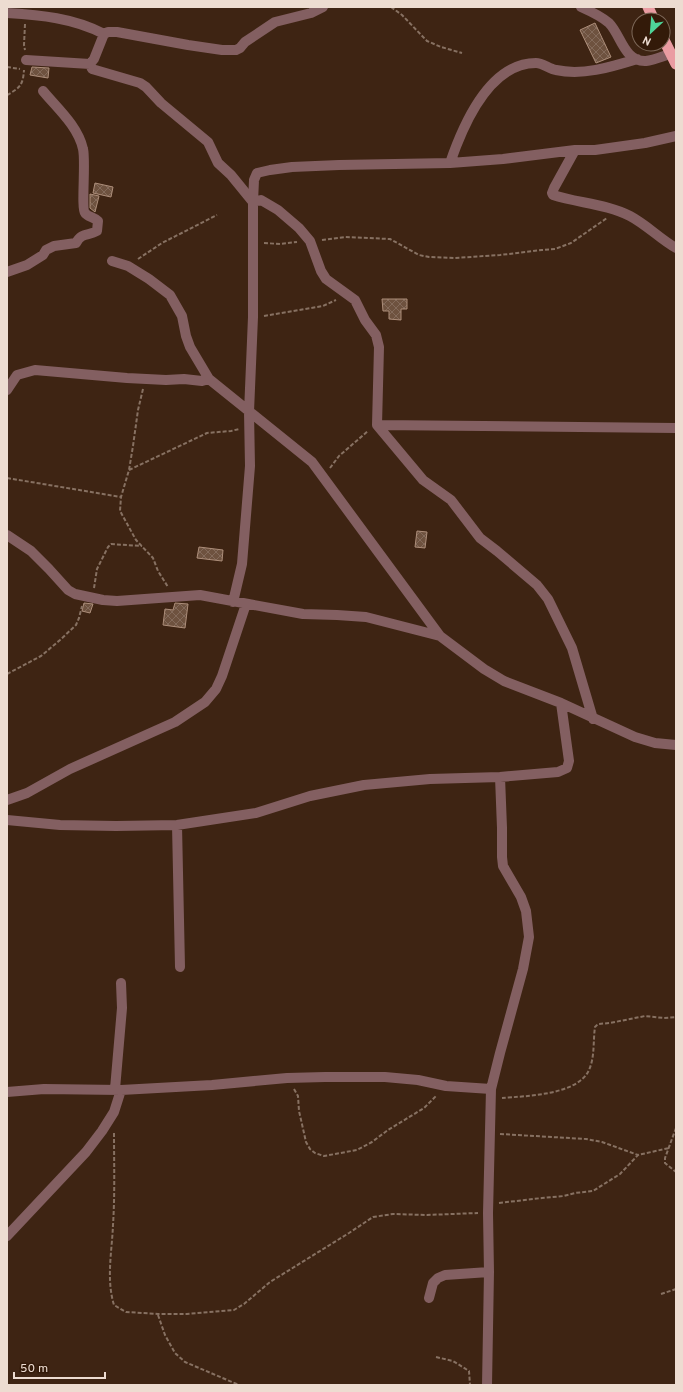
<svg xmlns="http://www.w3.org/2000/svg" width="683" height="1392" font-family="Overpass,sans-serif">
  <defs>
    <pattern id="building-cross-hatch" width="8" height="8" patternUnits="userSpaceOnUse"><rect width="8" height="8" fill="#6e523f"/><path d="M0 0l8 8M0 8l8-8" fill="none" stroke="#836a5a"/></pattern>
  </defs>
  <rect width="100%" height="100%" fill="#3e2413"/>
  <path fill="url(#building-cross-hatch)" stroke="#ad8e7a" d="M 595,23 L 611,57 L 596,63 L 580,30 Z
    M 32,67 L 49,68 L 48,78 L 30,75 Z
    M 95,183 L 113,187 L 111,197 L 93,193 Z
    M 90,194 L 99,196 L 95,212 L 90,208 Z
    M 382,299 L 407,299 L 407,309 L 401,309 L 401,320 L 389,319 L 389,311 L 383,311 Z
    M 417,531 L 427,532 L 425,548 L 415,547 Z
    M 199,547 L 223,550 L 222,561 L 197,558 Z
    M 84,603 L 93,604 L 90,613 L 82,611 Z
    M 175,603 L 188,604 L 185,628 L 163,625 L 165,609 L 173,610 Z"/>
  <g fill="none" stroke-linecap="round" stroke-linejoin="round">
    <path stroke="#877162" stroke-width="2" stroke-dasharray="4 2" stroke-linecap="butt" d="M 391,7 L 402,15 L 427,41 L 441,47 L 462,53
      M 25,24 L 24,45 L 25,50
      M 7,67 L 20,69
      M 7,95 C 20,88 23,85 24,70
      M 322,240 L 345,237 L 390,239 L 419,255 L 429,257 L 455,258 L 500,255 L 542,250 L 555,249 L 571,243 L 607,218
      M 264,243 L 280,244 L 297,242
      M 138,259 L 162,243 L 217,215
      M 264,316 L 323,306 L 336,300
      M 143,389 L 138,410 L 133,446 L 129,470 L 121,497 L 120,511 L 136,540 L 153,558 L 158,571 L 168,587
      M 330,468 L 339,456 L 368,431
      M 129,470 L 207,433 L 231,431 L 239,429
      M 7,478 L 121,497
      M 94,588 L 97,569 L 108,547 L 111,544 L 142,546
      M 7,674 L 41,656 L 60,640 L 76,625 L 79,618 L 82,606
      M 294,1089 L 298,1096 L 299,1111 L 306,1142 L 310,1149 L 315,1153 L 324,1156 L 357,1150 L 372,1142 L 388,1130 L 424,1108 L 437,1095
      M 502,1098 C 526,1096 578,1095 589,1070 C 595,1057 593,1040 595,1027 L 598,1024 L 610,1023 L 645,1016 L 664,1018 L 676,1017
      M 676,1128 L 665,1158 L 665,1163 L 676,1172
      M 114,1133 C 114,1164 115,1194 113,1225 C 112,1251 106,1279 114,1305 L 126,1312 L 158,1314 L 187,1314 L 234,1310 L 244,1304 L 270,1282 L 349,1233 L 373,1217 L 393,1214 L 427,1215 L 478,1213
      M 500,1134 L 586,1139 L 602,1142 L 638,1155
      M 499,1203 L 542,1198 L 564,1196 L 575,1193 L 593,1191 L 620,1174 L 638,1155 L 669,1148
      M 661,1294 L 676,1289
      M 158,1315 L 165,1335 L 175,1353 L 185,1362 L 239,1385
      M 436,1357 L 453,1361 L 469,1371 L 470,1385"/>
    <path stroke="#835f61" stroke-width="10" d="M 581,7 C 590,11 601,16 609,23 C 621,35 624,62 646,61 C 654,60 663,56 670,54
      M 7,13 C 40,15 74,18 104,34
      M 26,60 L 90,64 L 92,69 L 140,83 L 146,87 L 161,103 L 208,142 L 218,163 L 231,175 L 253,202 L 261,200 L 278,210 L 299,228 L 310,241 L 321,271 L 326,279 L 355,300 L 365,320 L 376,335 L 379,347 L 377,425 L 423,480 L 451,500 L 480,538 L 497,551 L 537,585 L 548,599 L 572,648 L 593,719
      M 90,64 L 94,59 L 104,34 L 108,32 L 117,32 L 188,45 L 222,50 L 236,50 L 240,48 L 245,42 L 275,22 L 311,13 L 323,7
      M 575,150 L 554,188 L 552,193 L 553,195 C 578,203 607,204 630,216 C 647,225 660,239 676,248
      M 450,163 C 463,125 489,63 536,63 C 543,63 549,69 556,70 C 583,76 611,67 637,59
      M 112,261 L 128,266 L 149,279 L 170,295 L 182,316 L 186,336 L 190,347 L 209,379
      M 7,272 L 27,265 L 43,255 L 46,250 L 54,246 L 76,243 C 82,232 88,236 97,231 L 98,221 C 94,217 88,217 85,213 C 81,208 86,161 83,149 C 78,126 57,108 43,91
      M 7,390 L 17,375 L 35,370 L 127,378 L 166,380 L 184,379 L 202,381 L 209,379 L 312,462 L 440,636 L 484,669 L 504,681 L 561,703 L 635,737 L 655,743 L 676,745
      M 377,425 L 676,428
      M 7,535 L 31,551 L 49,569 L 68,590 L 75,594 L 103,600 L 117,601 L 200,595 L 303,614 L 337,615 L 366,617 L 440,636
      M 233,602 L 242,564 L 250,466 L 249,412 L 253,317 L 253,202 L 254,180 L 257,173 L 270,170 L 292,167 L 339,165 L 450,163 L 503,159 L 575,150 L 595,150 L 645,143 L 676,136
      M 7,800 L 27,793 L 70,769 L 175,722 L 205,702 L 216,689 L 222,676 L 246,604
      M 7,820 L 60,825 L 116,826 L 177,825 L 256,813 L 310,796 L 364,785 L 430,779 L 500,777 L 558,772 L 567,768 L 569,761 L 561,703
      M 177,825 L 180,967
      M 115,1089 L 122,1008 L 121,983
      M 7,1092 L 44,1089 L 121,1090 L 212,1085 L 287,1078 L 325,1077 L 385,1077 L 418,1080 L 446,1086 L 491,1089
      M 7,1236 L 86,1152 L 102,1131 L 114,1112 L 121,1090
      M 429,1298 L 433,1283 L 438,1278 L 445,1275 L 489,1272
      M 487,1385 L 489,1272 L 488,1213 L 491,1089 L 500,1053 L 523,969 L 529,937 L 526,911 L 521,897 L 503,866 L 502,857 L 502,828 L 500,777"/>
    <path stroke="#ea9ca2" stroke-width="11" d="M 648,7 L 654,20
      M 663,38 L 676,64"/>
  </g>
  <rect width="683" height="1392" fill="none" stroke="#eddcd1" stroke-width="16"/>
  <g transform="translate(651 32) rotate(206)"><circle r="19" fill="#331a09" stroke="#7d6859"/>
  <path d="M0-3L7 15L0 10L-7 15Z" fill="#4ed399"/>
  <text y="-6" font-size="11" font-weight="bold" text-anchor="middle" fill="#eddcd1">N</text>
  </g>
  <path d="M14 1372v6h91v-6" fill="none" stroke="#eddcd1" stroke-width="2"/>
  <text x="20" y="1372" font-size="12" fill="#eddcd1" stroke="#331a09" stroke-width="3" paint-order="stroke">50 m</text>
</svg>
